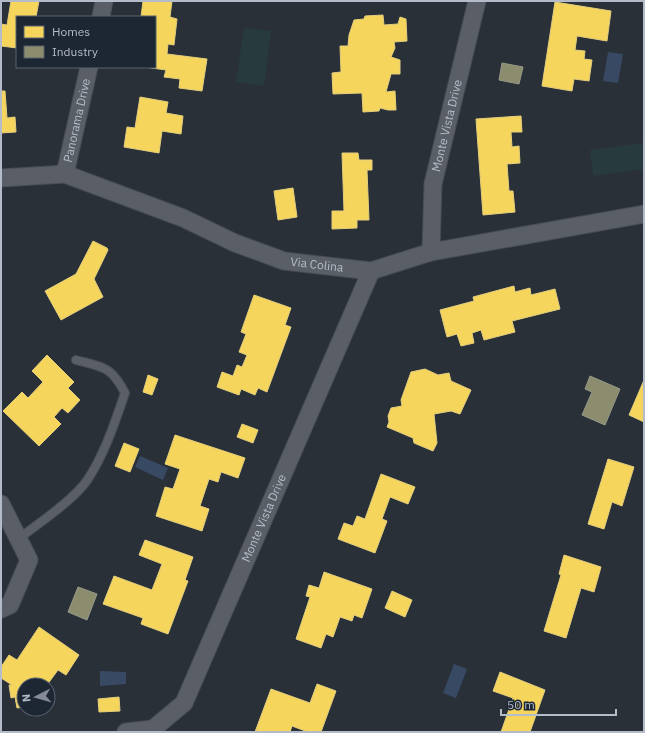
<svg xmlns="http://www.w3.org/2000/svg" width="645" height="733" font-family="'IBM Plex Sans',sans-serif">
  <rect width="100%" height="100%" fill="#2a3038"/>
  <path fill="#273a3e" d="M 244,28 L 271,31 L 264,86 L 236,82 Z
    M 644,143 L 644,169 L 593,176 L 590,150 Z"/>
  <path fill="#384963" d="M 608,52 L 623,54 L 618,83 L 603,81 Z
    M 140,456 L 168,468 L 163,480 L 135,467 Z
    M 454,664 L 467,669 L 456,698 L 443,693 Z
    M 100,671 L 126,672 L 126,684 L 100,686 Z"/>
  <path fill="#f6d55c" stroke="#e2ce7d" d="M 11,1 L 39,1 L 36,17 L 17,17 L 17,48 L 1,46 L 1,24 L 7,25 Z
    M 143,1 L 172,1 L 170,17 L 177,19 L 174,45 L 168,44 L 167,54 L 207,59 L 202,91 L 179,88 L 180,79 L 164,77 L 166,70 L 145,67 L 155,67 L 155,17 L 141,17 Z
    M 555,2 L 611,11 L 607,41 L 577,36 L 575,50 L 585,51 L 584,59 L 592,60 L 589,81 L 574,79 L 572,91 L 542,86 Z
    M 383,15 L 384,25 L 398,24 L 400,17 L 406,19 L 407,41 L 394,42 L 395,48 L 391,57 L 400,60 L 400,74 L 391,74 L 386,92 L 395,91 L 396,110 L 388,110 L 380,108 L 379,111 L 363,112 L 362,93 L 333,94 L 332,73 L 341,72 L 340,46 L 348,46 L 349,35 L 354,20 L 364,19 L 365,16 Z
    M 1,91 L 5,91 L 7,118 L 15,117 L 16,132 L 1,133 Z
    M 140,97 L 168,102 L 166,113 L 183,116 L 181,134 L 162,131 L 159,153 L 124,147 L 127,127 L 135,128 Z
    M 521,116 L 522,132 L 511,132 L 512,147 L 519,146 L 520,163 L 507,164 L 509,191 L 513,191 L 515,212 L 483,215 L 476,119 Z
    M 342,153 L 358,153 L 359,160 L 372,160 L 372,170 L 367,170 L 369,220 L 357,220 L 357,228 L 332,229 L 332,211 L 344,211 Z
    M 293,188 L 297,217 L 278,220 L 274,191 Z
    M 93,241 L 107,248 L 108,250 L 94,279 L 103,297 L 61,320 L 45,291 L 76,274 Z
    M 514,286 L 515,292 L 530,288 L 531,295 L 555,289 L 560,309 L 512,321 L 515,332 L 484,340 L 481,330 L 472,333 L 474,343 L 461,346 L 457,334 L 447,337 L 440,310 L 474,301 L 473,297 Z
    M 254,295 L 291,308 L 285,325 L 291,327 L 267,392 L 258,388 L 255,395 L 241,389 L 239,395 L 217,387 L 222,372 L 233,376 L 237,365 L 242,367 L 247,355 L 239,352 L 246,334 L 241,332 Z
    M 47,355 L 74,382 L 68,388 L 80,400 L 68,413 L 62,408 L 54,417 L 61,424 L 39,446 L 3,411 L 22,392 L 28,398 L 43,382 L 32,371 Z
    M 425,369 L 438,375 L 449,373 L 451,381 L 471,390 L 460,414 L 451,411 L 434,414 L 437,443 L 433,451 L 414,443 L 413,438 L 387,427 L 389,422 L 388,416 L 391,408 L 402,406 L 401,400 L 411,372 Z
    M 148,375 L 158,379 L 152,395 L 143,392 Z
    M 644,380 L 644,422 L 629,415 Z
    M 242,424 L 258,430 L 253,443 L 237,437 Z
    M 175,435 L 245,458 L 238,478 L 221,472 L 218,482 L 209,479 L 200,506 L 209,509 L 202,531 L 156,516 L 165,487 L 173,489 L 180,469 L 165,464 Z
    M 124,443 L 139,449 L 130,472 L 115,466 Z
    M 608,459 L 634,467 L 622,506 L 612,502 L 604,529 L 588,524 Z
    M 381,474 L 415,487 L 408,504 L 390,497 L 382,519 L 387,521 L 375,553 L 338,539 L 344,523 L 353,526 L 357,516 L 365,519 Z
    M 145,540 L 193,557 L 185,580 L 188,581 L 168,634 L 141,624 L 143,618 L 103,604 L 114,576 L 152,590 L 162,564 L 139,555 Z
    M 564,555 L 601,567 L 594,592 L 581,588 L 566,638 L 544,631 L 561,575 L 559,574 Z
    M 324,572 L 372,589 L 362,618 L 354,615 L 352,621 L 340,617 L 333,637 L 326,634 L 321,648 L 296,639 L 310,597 L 306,596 L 309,585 L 319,588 Z
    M 392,591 L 412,600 L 405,617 L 385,608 Z
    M 39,627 L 79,655 L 66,675 L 58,670 L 47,685 L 24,685 L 24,707 L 17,708 L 15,697 L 11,698 L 9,685 L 12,685 L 1,678 L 1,667 L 9,655 L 17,660 Z
    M 500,672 L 545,690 L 530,732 L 501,732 L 513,698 L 493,691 Z
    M 317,684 L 336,691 L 321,732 L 308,732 L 292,726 L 290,732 L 255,732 L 271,689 L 310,703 Z
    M 119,697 L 120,711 L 99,712 L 98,699 Z"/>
  <path fill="#8c8c6e" stroke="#989a89" d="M 502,63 L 523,67 L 519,84 L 499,80 Z
    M 590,376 L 620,389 L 605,425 L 582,415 L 592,392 L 585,389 Z
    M 78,587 L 97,594 L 87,620 L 68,612 Z"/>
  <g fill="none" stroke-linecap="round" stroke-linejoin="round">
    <defs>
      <path id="service" d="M 18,539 C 38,524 75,499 88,479 C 105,453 115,422 125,393 C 111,366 103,367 76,360"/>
      <g id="minor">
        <path d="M 101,17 L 104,1"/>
        <path id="s1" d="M 65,174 L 89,67"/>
        <path id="s2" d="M 1,178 L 65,174 L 183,218 L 235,243 L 284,261 L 371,271 L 431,252 L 644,214"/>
        <path id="s3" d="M 431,252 L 433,184 L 477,1"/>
        <path d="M 1,504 L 29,560 L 10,605 L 1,609"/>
        <path id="s4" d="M 126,732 L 153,729 L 184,703 L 371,271"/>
      </g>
    </defs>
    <use href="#service" stroke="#484c53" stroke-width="10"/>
    <use href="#minor" stroke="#484c53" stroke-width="19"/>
    <use href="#service" stroke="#5a5e66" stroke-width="8"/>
    <use href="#minor" stroke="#5a5e66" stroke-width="17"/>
  </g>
  <g text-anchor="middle" stroke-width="4" stroke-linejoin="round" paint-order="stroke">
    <g font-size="12" fill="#b4bcc9" stroke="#1d2633">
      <text dy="4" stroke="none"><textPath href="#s1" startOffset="55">Panorama Drive</textPath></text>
      <text dy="4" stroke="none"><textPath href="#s3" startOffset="128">Monte Vista Drive</textPath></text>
      <text dy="4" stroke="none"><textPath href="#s2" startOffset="333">Via Colina</textPath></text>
      <text dy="4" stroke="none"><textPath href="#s4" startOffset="269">Monte Vista Drive</textPath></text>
    </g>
  </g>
  <rect width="645" height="733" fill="none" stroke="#b4bcc9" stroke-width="4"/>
  <rect x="16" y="16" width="140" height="52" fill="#1d2633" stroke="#59626f"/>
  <rect x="24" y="26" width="20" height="12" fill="#f6d55c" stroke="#59626f"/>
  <text x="52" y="36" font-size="12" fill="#b4bcc9">Homes</text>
  <rect x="24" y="46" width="20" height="12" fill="#8c8c6e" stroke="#59626f"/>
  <text x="52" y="56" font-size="12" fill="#b4bcc9">Industry</text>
  <g transform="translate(36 697) rotate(264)"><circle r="19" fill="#1d2633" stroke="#59626f"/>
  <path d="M0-3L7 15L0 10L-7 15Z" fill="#848b96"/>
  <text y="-6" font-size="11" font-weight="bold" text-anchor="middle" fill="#b4bcc9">N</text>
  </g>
  <path d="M501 709v6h115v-6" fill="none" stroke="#b4bcc9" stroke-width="2"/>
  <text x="507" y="709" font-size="12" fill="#b4bcc9" stroke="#1d2633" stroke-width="3" paint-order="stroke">50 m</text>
</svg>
